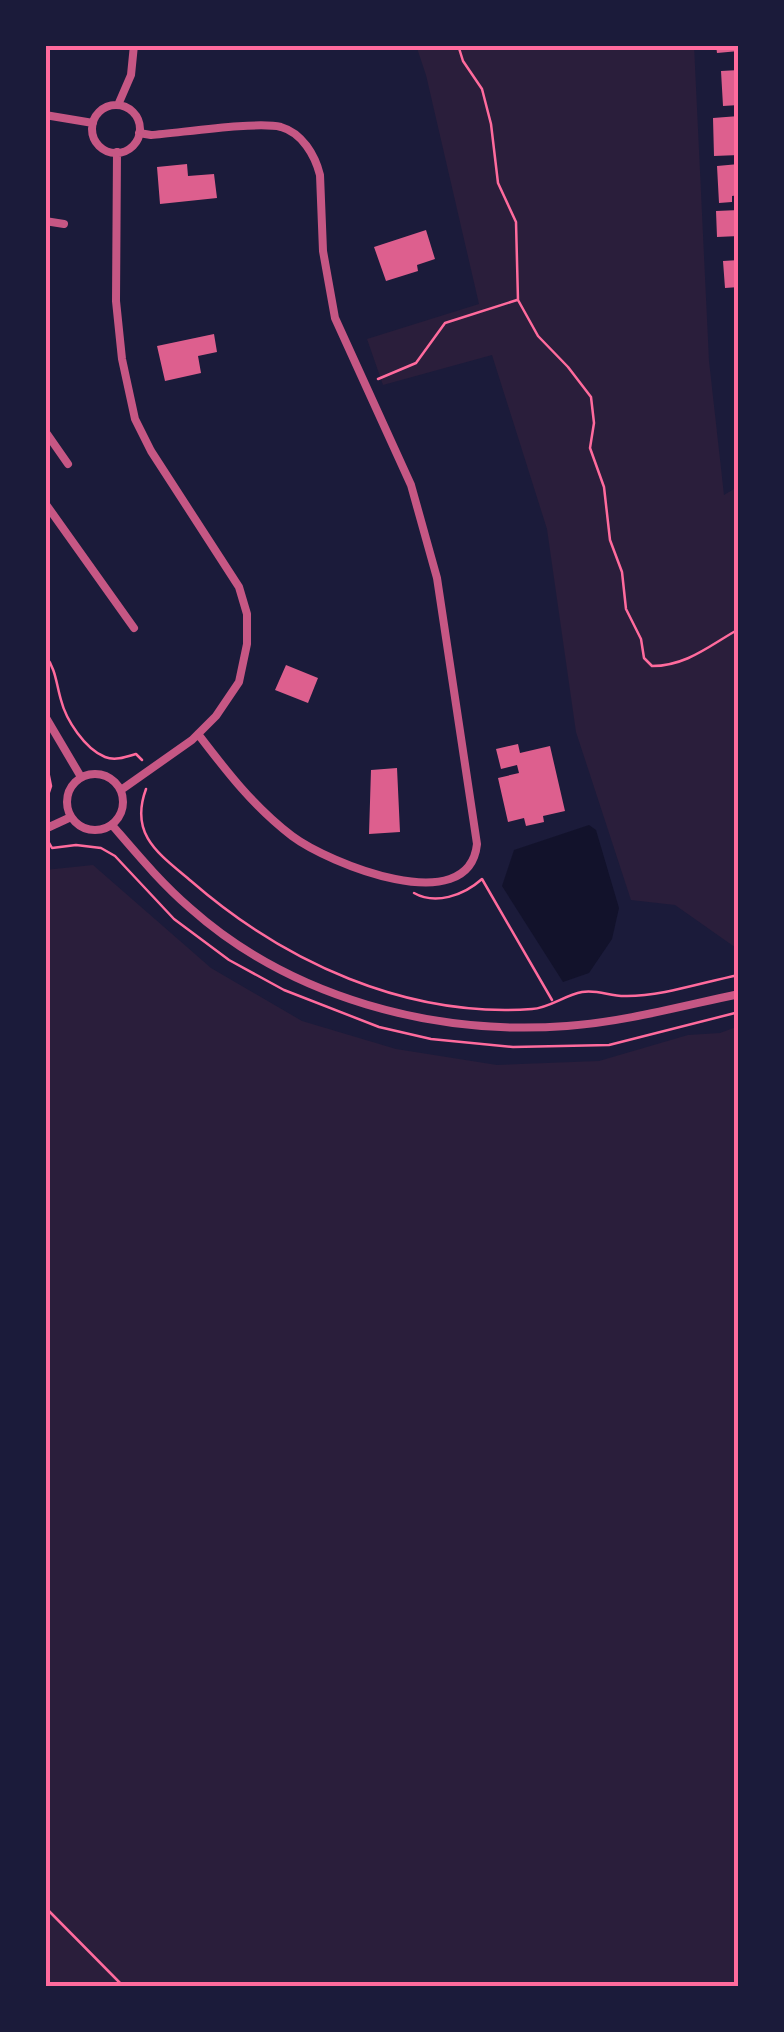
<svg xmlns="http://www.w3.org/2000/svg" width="784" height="2032" font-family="Cabin,sans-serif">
  <rect width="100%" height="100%" fill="#1b1b3a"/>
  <path fill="#2a1e3b" d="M 416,45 L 694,45 L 709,361 L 724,495 L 739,486 L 739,950 L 675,905 L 631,900 L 576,732 L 547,529 L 492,355 L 383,385 L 367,339 L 479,304 L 426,75 Z
    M 93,865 L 211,968 L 302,1021 L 396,1049 L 497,1065 L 599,1061 L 688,1035 L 720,1033 L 739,1026 L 739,1987 L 45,1987 L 45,870 Z"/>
  <path fill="#12122b" d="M 589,825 L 596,830 L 619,908 L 612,939 L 589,973 L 563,982 L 502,886 L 514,850 Z"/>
  <path fill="#dd5f8e" d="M 716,45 L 739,45 L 739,51 L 717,53 Z
    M 739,70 L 739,105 L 723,106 L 721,71 Z
    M 739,116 L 739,155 L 714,156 L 713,118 Z
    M 187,164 L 188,176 L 214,174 L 217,198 L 160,204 L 157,167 Z
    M 739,164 L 739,195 L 732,196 L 732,202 L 719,203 L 717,166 Z
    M 739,210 L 739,236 L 717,237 L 716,211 Z
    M 426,230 L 435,259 L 417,265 L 418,271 L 386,281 L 374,247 Z
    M 739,260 L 739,287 L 725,288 L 723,261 Z
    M 214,334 L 217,352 L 198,356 L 201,373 L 165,381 L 157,346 Z
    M 286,665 L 318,678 L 308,703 L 275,690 Z
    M 518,744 L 520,753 L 550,746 L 565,811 L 543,816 L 544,822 L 526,826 L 524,818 L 508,822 L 498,778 L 519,773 L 517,765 L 501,769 L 496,749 Z
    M 397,768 L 400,832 L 369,834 L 371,770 Z"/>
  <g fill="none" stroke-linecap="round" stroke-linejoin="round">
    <path stroke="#ff6b9d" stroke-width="2.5" d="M 458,45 L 463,61 L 482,89 L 491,124 L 498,183 L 516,222 L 518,300 L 538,336 L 568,367 L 591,397 L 594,423 L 590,448 L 604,487 L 610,540 L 622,572 L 626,609 L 641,639 L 644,658 L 652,666 C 687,666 710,645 739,629
      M 378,379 L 416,363 L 445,323 L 517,300
      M 45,655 C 56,669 56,683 61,700 C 66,720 85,749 105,757 C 115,761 126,757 136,754 L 142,760
      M 45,756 L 51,786 L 45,804
      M 146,789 C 129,835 159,854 191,881 C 284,962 406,1018 532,1009 C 549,1008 565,995 582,992 C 598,989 611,997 627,996 C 663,996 703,982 739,975
      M 48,841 L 52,848 L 76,845 L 101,848 L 115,856 L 174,919 L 229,960 L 284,990 L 379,1027 L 431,1039 L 513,1047 L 609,1045 L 739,1012
      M 414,893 C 435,905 463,896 482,879 L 552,1000
      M 45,1907 L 124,1987"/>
    <path stroke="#c65784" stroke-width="8" d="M 118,105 L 131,75 L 134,45
      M92 129a24 24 0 1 1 48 0a24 24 0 1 1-48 0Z
      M 45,115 L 93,123
      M 139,133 L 151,135 C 180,133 256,121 281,127 C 302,133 315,155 320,175 L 323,251 L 335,318 L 411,485 L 437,578 L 477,844 C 469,921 328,863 292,836 C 254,807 227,772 198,734
      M 117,152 L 116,301 L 122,359 L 135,419 L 151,451 L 239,587 L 247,614 L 247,644 L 239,682 L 216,716 L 192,740 L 121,790
      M 45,221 L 64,224
      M 45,431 L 68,464
      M 45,503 L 134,628
      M 45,716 L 81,777
      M67 802a28 28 0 1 1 56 0a28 28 0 1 1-56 0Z
      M 112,825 C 137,854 161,883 190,908 C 291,998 434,1036 567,1026 C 624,1022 682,1006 739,994
      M 45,829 L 71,817"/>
  </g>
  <rect width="784" height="2032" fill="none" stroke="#1b1b3a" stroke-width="95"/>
  <rect x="48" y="48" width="688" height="1936" fill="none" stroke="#ff6b9d" stroke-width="4"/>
</svg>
